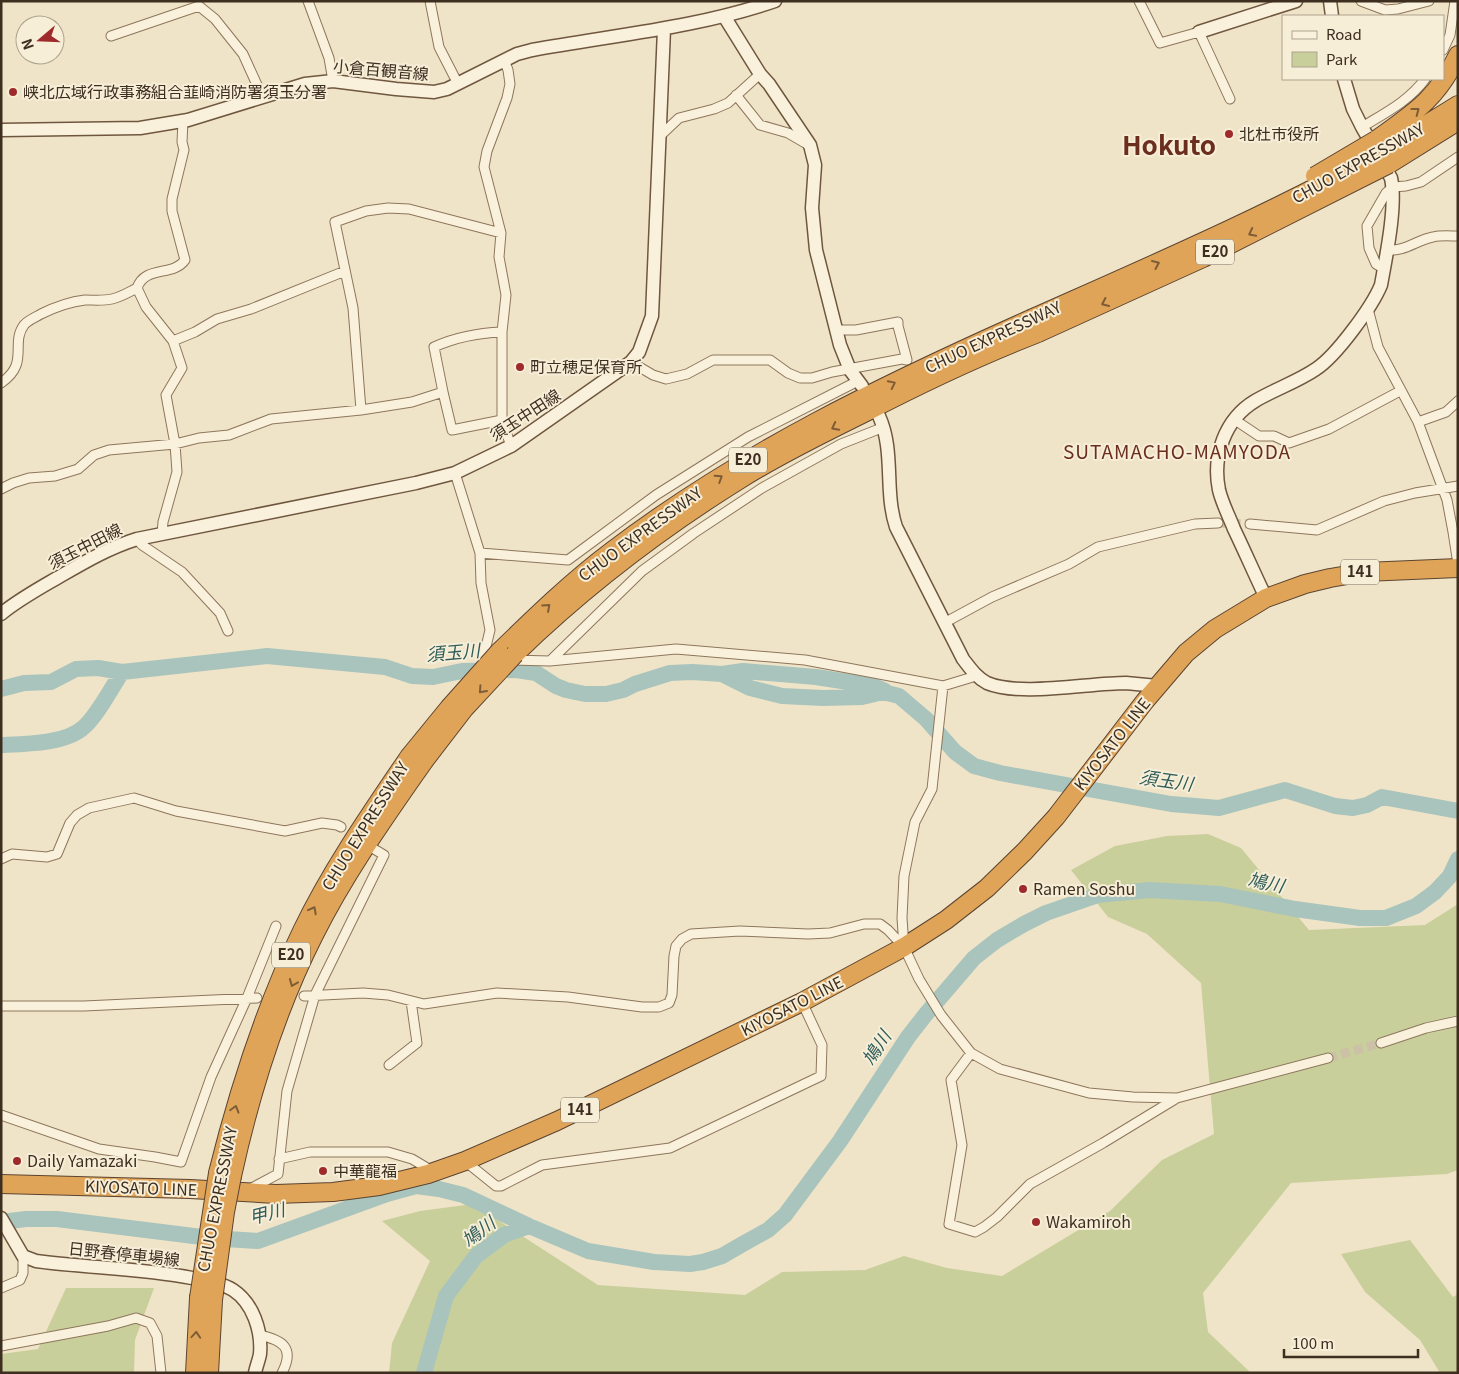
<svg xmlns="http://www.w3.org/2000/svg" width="1459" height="1374" font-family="Georgia,'Noto Sans JP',serif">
  <rect width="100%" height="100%" fill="#f0e4c8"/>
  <path fill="#c9cf9b" d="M 1208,834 L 1241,848 L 1309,930 L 1425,925 L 1458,904 L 1458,1170 L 1447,1174 L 1291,1183 L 1203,1293 L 1208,1332 L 1251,1373 L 389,1373 L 392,1343 L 430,1261 L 382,1221 L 420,1211 L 473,1204 L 598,1285 L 745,1295 L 782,1272 L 865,1270 L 904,1256 L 947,1268 L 1002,1276 L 1110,1211 L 1162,1160 L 1214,1134 L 1201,983 L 1147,934 L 1108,917 L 1071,870 L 1115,846 L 1167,836 Z
    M 1410,1240 L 1453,1297 L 1458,1294 L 1458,1373 L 1440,1373 L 1420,1340 L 1365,1292 L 1341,1254 Z
    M 66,1288 L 154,1288 L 135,1340 L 134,1373 L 1,1373 L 1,1354 L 38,1349 Z"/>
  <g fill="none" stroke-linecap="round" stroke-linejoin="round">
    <path stroke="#a9c4bc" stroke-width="16" d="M 722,674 L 743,671 L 816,677 L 874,686 L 885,691
      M 1,689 L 24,683 L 51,682 L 76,669 L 98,668 L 122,672 L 267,656 L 385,667 L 412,676 L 433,677 L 462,671 L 516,670 L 536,673 L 556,686 L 566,690 L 585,694 L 606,694 L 623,690 L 635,684 L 670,673 L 692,672 L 722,674 L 750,688 L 782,696 L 823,698 L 862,697 L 883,692 L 899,696 L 926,719 L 955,752 L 974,766 L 1000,773 L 1171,804 L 1219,808 L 1285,790 L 1335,806 L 1353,808 L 1367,805 L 1382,797 L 1458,811
      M 1,745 C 25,744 66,744 84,727 C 97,716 112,687 122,672
      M 1,1222 L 26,1219 L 57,1219 L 210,1238 L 258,1241 L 387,1194 L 416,1186 L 439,1189 L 463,1195 L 529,1226 L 588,1251 L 654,1262 L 690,1264 L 703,1262 L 722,1256 L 741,1245 L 768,1230 L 785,1215 L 840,1141 L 908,1037 L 926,1014 L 974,958 L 997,940 L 1024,924 L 1046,913 L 1098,895 L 1150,890 L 1220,894 L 1295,909 L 1360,918 L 1386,918 L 1416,906 L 1435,892 L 1450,876 L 1458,859
      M 424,1373 L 446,1296 L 476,1256 L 504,1235 L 529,1226"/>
    <path stroke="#ccc0a6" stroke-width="9" stroke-dasharray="9 4.5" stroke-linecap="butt" d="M 1218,523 L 1250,524
      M 1328,1058 L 1381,1043"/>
    <defs>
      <path id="street" d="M 308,1 L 329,58 L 333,81
        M 430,1 L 439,47 L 458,84
        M 1139,1 L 1160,43 L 1199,32 L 1230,99
        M 1361,1 L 1385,10 L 1398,9 L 1429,1
        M 111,36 L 199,6 L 215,19 L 243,54 L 263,98
        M 1443,50 L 1450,35 L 1455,1
        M 504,60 L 508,70 L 510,84 L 507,98 L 487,151 L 484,167 L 501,233 L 499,257 L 506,295 L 502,332 L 502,420 L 511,446
        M 736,95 L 760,125 L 788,133 L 807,144
        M 1362,127 C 1385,113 1409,101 1425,79
        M 660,136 L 679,118 L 714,109 L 728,103 L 760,74
        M 1387,250 C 1404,252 1417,240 1433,237 C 1441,235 1450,236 1458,236
        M 1384,269 L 1376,264 L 1369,248 L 1367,226 L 1386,193 L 1393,187 L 1406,186 L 1421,182 L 1458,157
        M 137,288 L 146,307 L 173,341 L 182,368 L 166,395 L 175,444 L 177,472 L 163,522 L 162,534
        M 1368,309 L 1378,347 L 1418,422 L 1447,500 L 1453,532 L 1458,564
        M 173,341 L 195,332 L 217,319 L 251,309 L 345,271
        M 631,362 L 653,375 L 666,379 L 687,374 L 713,360 L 770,360 L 788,373 L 800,378 L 812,378 L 832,372 L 902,359 L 907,360 L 898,326 L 898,322 L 856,330 L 836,330
        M 1,383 C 30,363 10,344 24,325 C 28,320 36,317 41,314 C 55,307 68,302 85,300 C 94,300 103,301 112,299 C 121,297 129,292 137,288 C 145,265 173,277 185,260 L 172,211 L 172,199 L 184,150 L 182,142 L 183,121
        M 443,392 L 434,347 C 456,337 477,333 502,332
        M 361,410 L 353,308 L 335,222 L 366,211 L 388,208 L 409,209 L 501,233
        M 1235,420 L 1259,436 L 1274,436 L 1289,443 L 1329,429 L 1400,391
        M 1418,422 L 1446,412 L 1458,401
        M 455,473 L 480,553 L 481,583 L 490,630 L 483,659 L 491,659
        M 1,489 L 13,483 L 29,478 L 55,476 L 78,469 L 94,455 L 109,450 L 175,444 L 199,438 L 229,435 L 271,419 L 361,410 L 412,402 L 443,392 L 452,430 L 502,420
        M 1250,524 L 1317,530 L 1384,501 L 1415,493 L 1458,486
        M 137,539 L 142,545 L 182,572 L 220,613 L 228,631
        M 480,553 L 568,560 L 656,495 L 748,437 L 858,381
        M 944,623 L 992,597 L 1069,564 L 1098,547 L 1195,524 L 1218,523
        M 511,660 L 550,661 L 676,649 L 805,660 L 943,686 L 976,676
        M 550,661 L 642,571 L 694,533 L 762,488 L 841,444 L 884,427
        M 1,859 L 12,854 L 47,857 L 57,854 L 70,823 L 77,815 L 89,808 L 134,798 L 176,811 L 285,831 L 322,823 L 337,825 L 341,827
        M 904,947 L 902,918 L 904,876 L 915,822 L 932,789 L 943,686
        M 304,996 L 363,993 L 388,995 L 424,1004 L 497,993 L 568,997 L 642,1007 L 659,1007 L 669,1003 L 672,995 L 674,956 L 676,946 L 682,939 L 691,934 L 740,931 L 808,934 L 830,933 L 864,924 L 880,924 L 888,930 L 904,947 L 919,979 L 941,1015 L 971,1053 L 1000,1069 L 1089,1093 L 1133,1097 L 1177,1098
        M 1,1006 L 84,1006 L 257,998
        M 1381,1043 L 1426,1028 L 1458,1021
        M 971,1053 L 951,1080 L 962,1145 L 949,1224 L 975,1232 L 984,1227 L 997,1217 L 1030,1184 L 1103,1143 L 1177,1098 L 1328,1058
        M 389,1065 L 417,1043 L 411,1001
        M 1,1115 L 99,1149 L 155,1157 L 181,1162 L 211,1077 L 247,998 L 276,926
        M 279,1159 L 310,1152 L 388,1152 L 412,1159 L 434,1172
        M 465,1161 L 496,1186 L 501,1186 L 542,1165 L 670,1148 L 821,1076 L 822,1045 L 802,1002
        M 248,1190 L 278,1174 L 287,1091 L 315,995 L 384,855 L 374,849
        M 1,1288 L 20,1280 L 23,1273 L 23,1256
        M 259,1335 C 283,1340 295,1348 282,1373
        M 1,1346 L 108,1326 L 136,1318 L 150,1323 L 157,1336 L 161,1373"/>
      <path id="secondary" d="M 1330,1 L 1332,16
        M 724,16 L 760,74 L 769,84 L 810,145 L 815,165 L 812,208 L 816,250 L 840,345 L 850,370 L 862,386
        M 1199,32 L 1296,1
        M 1,130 L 140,128 L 188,120 L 305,84 L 333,81 L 396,89 L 434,92 L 447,89 L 517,54 L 532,50 C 614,35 696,28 775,1
        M 879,416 C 895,451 884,491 896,527 L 963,659 C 970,668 976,677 987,683 C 1020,697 1088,683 1126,683 C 1136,684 1146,685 1157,686
        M 1266,598 C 1255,575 1245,552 1234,529 C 1229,516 1222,503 1219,490 C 1212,456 1225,419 1255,401 C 1275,389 1297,382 1316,369 C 1336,356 1372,307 1381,285 C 1386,257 1397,205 1391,178 L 1362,127 L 1353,109 L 1344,79
        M 1,614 C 18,600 38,589 57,578 C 83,563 108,548 137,539 L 416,483 L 455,473 L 511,446 L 631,362 L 639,352 L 652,316 L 664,29
        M 1,1218 L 23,1256 L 36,1261 C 88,1268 140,1268 192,1278 C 205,1280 222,1283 233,1290 C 253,1303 262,1331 260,1354 C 259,1360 256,1367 255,1373"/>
      <path id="highway" d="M 1376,140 C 1414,113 1437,99 1458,55
        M 1382,152 L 1458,105
        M 1389,164 L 1458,121
        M 499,652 C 535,617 572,581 612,551 C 739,454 885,384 1031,319
        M 515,654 C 584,587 660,529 742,478 C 782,453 824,433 866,412 C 922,383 979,356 1038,333
        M 218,1173 C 239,1088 264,1010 302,931 C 332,869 371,813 409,757
        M 232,1176 C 250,1094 276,1010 314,935 C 345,873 385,817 424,761
        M 1,1184 L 190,1189 L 276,1194 L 333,1192 L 379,1186 L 428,1174 L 465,1161 L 557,1121 L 802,1002 L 904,947 L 946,920 L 987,888 L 1025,851 L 1056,817 L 1145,701 L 1186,653 L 1215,629 L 1266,598 L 1305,584 L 1330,578 L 1365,572 L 1458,568
        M 195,1373 L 199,1298
        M 209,1373 L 213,1300"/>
    </defs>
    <use href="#street" stroke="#8d765c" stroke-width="11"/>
    <use href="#secondary" stroke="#6f573f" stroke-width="15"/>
    <use href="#highway" stroke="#5b4430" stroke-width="20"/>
    <use href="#street" stroke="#faf1dc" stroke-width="9"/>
    <use href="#secondary" stroke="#faf1dc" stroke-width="12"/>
    <use href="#highway" stroke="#e0a458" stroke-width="18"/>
    <defs>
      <path id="highway-bridge" d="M 1315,176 L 1376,140
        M 1031,319 C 1150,266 1269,215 1382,152
        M 1038,333 L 1203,258 L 1389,164
        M 409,757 L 449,708 L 499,652
        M 424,761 L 464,709 L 515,654
        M 199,1298 L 218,1173
        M 213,1300 L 225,1212 L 232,1176"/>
    </defs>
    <use href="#highway-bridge" stroke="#5b4430" stroke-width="20" stroke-linecap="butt"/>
    <use href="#highway-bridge" stroke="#e0a458" stroke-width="18"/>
  </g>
  <defs><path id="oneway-chevron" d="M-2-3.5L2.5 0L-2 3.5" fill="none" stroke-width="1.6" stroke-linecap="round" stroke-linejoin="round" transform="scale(1.25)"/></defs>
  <g stroke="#7e5d36">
    <use href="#oneway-chevron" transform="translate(1416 111) rotate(-37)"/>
    <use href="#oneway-chevron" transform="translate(1252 233) rotate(153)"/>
    <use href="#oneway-chevron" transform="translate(1156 264) rotate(-24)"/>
    <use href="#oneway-chevron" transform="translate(1105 303) rotate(155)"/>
    <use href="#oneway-chevron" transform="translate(892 384) rotate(-26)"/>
    <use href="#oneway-chevron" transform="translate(835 427) rotate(153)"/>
    <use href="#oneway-chevron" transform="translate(719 478) rotate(-33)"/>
    <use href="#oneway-chevron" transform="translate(547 607) rotate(-42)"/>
    <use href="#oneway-chevron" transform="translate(482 690) rotate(132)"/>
    <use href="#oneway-chevron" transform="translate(313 910) rotate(-62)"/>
    <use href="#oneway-chevron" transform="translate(293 983) rotate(112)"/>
    <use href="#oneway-chevron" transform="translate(235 1109) rotate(-74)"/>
    <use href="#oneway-chevron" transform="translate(196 1335) rotate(-86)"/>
  </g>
  <g fill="#9e2a2b" stroke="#f7eed8" stroke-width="2">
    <circle cx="13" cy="92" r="5"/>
    <circle cx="1229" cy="134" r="5"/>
    <circle cx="520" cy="367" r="5"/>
    <circle cx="1023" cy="889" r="5"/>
    <circle cx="17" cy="1161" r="5"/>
    <circle cx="323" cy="1171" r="5"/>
    <circle cx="1036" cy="1222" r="5"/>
  </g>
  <g text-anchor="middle" stroke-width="4" stroke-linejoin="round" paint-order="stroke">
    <g fill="#f7eed8" stroke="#756857" stroke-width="1">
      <rect x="1196" y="239.5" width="38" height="25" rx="4"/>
      <rect x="729" y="447.5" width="38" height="25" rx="4"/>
      <rect x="1341" y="559.5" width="38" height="25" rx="4"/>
      <rect x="272" y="942.5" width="38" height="25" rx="4"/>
      <rect x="561" y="1097.5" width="38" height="25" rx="4"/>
    </g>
    <g font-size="15" font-weight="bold" fill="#3d2e20">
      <text x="1215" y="257">E20</text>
      <text x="748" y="465">E20</text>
      <text x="1360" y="577">141</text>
      <text x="291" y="960">E20</text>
      <text x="580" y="1115">141</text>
    </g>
    <g font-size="16" fill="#3d2e20" stroke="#f7eed8">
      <text transform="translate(381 70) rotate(5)" y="6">小倉百観音線</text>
      <text transform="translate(1358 163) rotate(-29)" y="6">CHUO EXPRESSWAY</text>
      <text transform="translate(993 337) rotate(-25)" y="6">CHUO EXPRESSWAY</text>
      <text transform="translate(525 415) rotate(-33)" y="6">須玉中田線</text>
      <text transform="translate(640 534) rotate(-36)" y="6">CHUO EXPRESSWAY</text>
      <text transform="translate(85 546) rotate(-27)" y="6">須玉中田線</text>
      <text transform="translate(1112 744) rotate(-52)" y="6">KIYOSATO LINE</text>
      <text transform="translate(365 826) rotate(-58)" y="6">CHUO EXPRESSWAY</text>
      <text transform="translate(792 1006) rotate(-27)" y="6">KIYOSATO LINE</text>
      <text transform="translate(141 1188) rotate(2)" y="6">KIYOSATO LINE</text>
      <text transform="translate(217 1199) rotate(-79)" y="6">CHUO EXPRESSWAY</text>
      <text transform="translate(124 1254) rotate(6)" y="6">日野春停車場線</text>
    </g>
    <g font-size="16" fill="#3d2e20" stroke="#f7eed8" text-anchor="start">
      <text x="23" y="98">峡北広域行政事務組合韮崎消防署須玉分署</text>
      <text x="1239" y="140">北杜市役所</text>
      <text x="530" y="373">町立穂足保育所</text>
      <text x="1033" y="895">Ramen Soshu</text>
      <text x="27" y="1167">Daily Yamazaki</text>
      <text x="333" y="1177">中華龍福</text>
      <text x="1046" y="1228">Wakamiroh</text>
    </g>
    <g font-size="18" font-style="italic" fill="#2f5d5a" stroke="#f7eed8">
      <text transform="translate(453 653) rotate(-5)" y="6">須玉川</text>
      <text transform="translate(1166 781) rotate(8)" y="6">須玉川</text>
      <text transform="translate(1266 883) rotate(12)" y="6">鳩川</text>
      <text transform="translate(877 1048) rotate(-57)" y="6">鳩川</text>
      <text transform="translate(267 1214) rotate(-14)" y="6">甲川</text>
      <text transform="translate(479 1232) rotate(-37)" y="6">鳩川</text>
    </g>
    <g font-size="19" letter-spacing="1" fill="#6b2e1e" stroke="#f7eed8">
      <text x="1177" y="459">SUTAMACHO-MAMYODA</text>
    </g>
    <g font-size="26" font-weight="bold" fill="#6b2e1e" stroke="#f7eed8">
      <text x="1169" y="155">Hokuto</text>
    </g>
  </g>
  <rect width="1459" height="1374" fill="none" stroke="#3d2e20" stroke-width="5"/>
  <rect x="1282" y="15" width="162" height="65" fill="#f7eed8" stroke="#ada18e"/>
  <rect x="1292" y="31" width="25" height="8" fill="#faf1dc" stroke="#ada18e"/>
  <text x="1326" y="40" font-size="15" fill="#3d2e20">Road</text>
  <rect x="1292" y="52" width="25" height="15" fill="#c9cf9b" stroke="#ada18e"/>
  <text x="1326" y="65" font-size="15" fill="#3d2e20">Park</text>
  <g transform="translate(40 40) rotate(251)"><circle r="24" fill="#f7eed8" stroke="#ada18e"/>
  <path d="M0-4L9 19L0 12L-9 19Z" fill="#9e2a2b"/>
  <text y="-8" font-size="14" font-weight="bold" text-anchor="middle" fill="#3d2e20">N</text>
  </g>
  <path d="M1284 1349v8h134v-8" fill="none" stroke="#3d2e20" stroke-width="2.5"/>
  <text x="1292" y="1349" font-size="15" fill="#3d2e20" stroke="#f7eed8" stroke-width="4" paint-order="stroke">100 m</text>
</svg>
